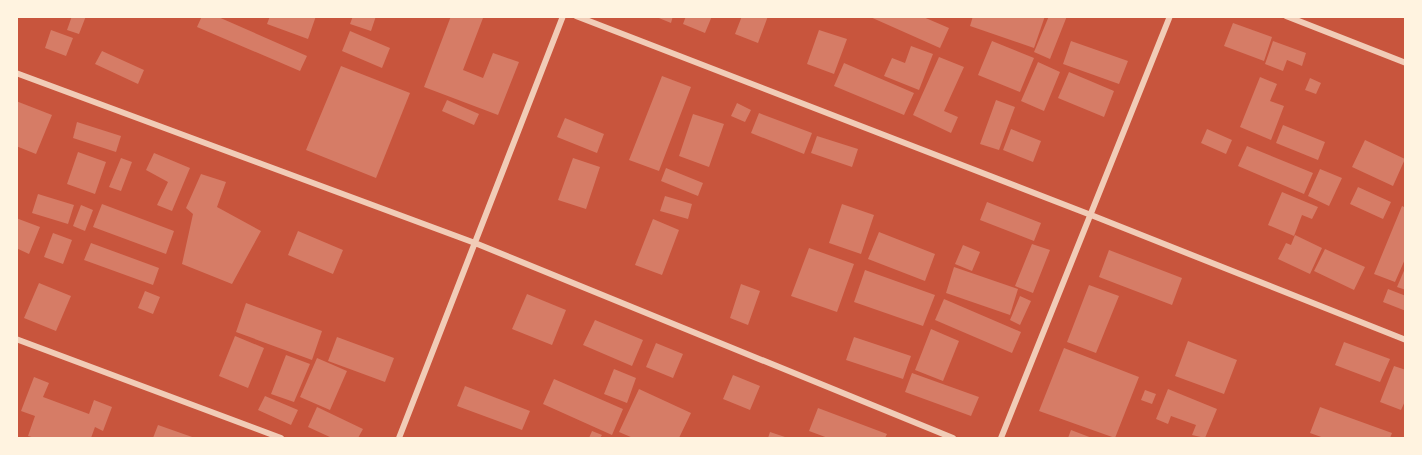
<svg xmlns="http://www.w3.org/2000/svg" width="1422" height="455" font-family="Roboto,sans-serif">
  <rect width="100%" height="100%" fill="#c8553d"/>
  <path fill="#d67c66" d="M 72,16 L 86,16 L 79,34 L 67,30 Z
    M 202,16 L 216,16 L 307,56 L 300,71 L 197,27 Z
    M 270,16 L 316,16 L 308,39 L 267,24 Z
    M 353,16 L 376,16 L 371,31 L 350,24 Z
    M 451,16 L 483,18 L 463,70 L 483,78 L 493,53 L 519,62 L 498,115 L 424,87 Z
    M 654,16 L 673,16 L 671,23 Z
    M 686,16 L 712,16 L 705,33 L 683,24 Z
    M 742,16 L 768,16 L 758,43 L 735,34 Z
    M 868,16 L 921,16 L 949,28 L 940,48 Z
    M 973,16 L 1045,16 L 1034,48 L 970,26 Z
    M 1049,16 L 1067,16 L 1050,59 L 1034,52 Z
    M 1233,23 L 1272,37 L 1264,61 L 1224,46 Z
    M 51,30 L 73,38 L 66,56 L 45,48 Z
    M 819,30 L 847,39 L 834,74 L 807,64 Z
    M 350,31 L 390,48 L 382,68 L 342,51 Z
    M 992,41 L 1034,58 L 1020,92 L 978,75 Z
    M 1071,41 L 1128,61 L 1119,84 L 1063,64 Z
    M 1273,41 L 1306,53 L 1302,66 L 1287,60 L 1283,71 L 1265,64 Z
    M 911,46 L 933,54 L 919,90 L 884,76 L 892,58 L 905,63 Z
    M 102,51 L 144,70 L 138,84 L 95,64 Z
    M 939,57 L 964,67 L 944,111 L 958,117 L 951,133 L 913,115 Z
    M 1038,62 L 1060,72 L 1044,111 L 1021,101 Z
    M 844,63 L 914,93 L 904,115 L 834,86 Z
    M 341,66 L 410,93 L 376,178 L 306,150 Z
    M 1069,72 L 1114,91 L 1104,117 L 1058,98 Z
    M 662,76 L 691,87 L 659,171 L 629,160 Z
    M 1260,77 L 1277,84 L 1270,101 L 1284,106 L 1271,140 L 1240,127 Z
    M 1310,78 L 1321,83 L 1316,94 L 1305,90 Z
    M 447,100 L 479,114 L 474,125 L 442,111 Z
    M 996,100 L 1015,107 L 999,150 L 980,144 Z
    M 16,101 L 52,115 L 36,154 L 16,146 Z
    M 737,103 L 751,110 L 745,122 L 731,116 Z
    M 759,113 L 812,133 L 804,154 L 751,133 Z
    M 693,114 L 724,124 L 709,167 L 679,156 Z
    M 565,118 L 604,134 L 597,153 L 557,137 Z
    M 77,122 L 121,136 L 116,152 L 73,138 Z
    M 1283,125 L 1325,142 L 1318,160 L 1276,143 Z
    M 1011,129 L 1041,141 L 1033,162 L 1003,150 Z
    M 1207,129 L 1232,140 L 1226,154 L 1201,143 Z
    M 817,136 L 858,149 L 852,167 L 811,153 Z
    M 1365,140 L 1405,159 L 1393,186 L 1352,167 Z
    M 1247,146 L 1313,173 L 1304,194 L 1238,166 Z
    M 78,152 L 106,162 L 95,194 L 67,184 Z
    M 154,153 L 190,168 L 172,211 L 157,205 L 168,182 L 146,170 Z
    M 121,158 L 132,162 L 121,191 L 109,187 Z
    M 573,158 L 600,167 L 586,209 L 558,200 Z
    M 666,168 L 703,183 L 698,196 L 661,181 Z
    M 1320,169 L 1342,178 L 1329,206 L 1308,196 Z
    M 201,174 L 226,182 L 217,207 L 261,231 L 232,284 L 182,264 L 193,214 L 186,208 Z
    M 1358,187 L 1391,202 L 1383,219 L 1350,204 Z
    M 1282,192 L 1318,207 L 1312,219 L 1302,215 L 1294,236 L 1268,225 Z
    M 38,194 L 74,205 L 68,224 L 32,213 Z
    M 665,196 L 692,204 L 688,219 L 660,211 Z
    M 987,202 L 1041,223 L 1034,241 L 980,220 Z
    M 102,204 L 174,231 L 166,254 L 93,227 Z
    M 842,204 L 874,215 L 861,254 L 829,243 Z
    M 81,205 L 93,210 L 85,231 L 73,226 Z
    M 1402,206 L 1406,208 L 1406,257 L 1395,282 L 1374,274 Z
    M 16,218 L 40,227 L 29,254 L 16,248 Z
    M 653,219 L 679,230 L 662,275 L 635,265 Z
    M 298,231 L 343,250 L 333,274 L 288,255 Z
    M 879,232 L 935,254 L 925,281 L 868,259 Z
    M 53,233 L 72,240 L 63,264 L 44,257 Z
    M 1295,235 L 1322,248 L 1310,274 L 1278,259 L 1286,243 L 1291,245 Z
    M 91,243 L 159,268 L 153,285 L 84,260 Z
    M 1032,244 L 1050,250 L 1033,293 L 1015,286 Z
    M 963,245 L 980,252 L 972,271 L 955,264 Z
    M 809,248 L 854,264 L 837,312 L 791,296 Z
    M 1325,249 L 1365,267 L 1354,290 L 1314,271 Z
    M 1109,250 L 1182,278 L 1172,305 L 1099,277 Z
    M 1406,266 L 1406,290 L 1397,287 Z
    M 954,267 L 1018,289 L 1010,315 L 946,293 Z
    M 865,270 L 935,295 L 923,326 L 854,302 Z
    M 39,283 L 71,296 L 56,331 L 24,318 Z
    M 741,284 L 760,291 L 748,325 L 730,318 Z
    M 1089,285 L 1119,296 L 1096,353 L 1067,342 Z
    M 1388,289 L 1406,296 L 1406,311 L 1383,302 Z
    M 145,291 L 160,297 L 153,314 L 138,308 Z
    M 527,294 L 566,310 L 552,345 L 512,329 Z
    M 1020,296 L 1031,301 L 1020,325 L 1010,320 Z
    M 944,299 L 1021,332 L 1012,353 L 935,320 Z
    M 246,303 L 322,331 L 312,360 L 236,332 Z
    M 595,320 L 643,340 L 632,366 L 583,345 Z
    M 931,329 L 959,341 L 943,381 L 915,370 Z
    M 235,336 L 264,348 L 248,388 L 219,376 Z
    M 337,337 L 394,358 L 385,382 L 328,361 Z
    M 854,337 L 911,356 L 903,379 L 846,360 Z
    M 1188,341 L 1237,360 L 1224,394 L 1175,376 Z
    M 1344,342 L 1390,359 L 1380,382 L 1335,365 Z
    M 656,343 L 683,354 L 673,378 L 646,367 Z
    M 1064,348 L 1139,377 L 1115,438 L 1039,411 Z
    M 286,355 L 310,364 L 294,402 L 271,394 Z
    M 317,358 L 347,371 L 330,410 L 300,397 Z
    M 1394,366 L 1406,370 L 1406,399 L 1401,410 L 1380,402 Z
    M 614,369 L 636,378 L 627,403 L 604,394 Z
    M 912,373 L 979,397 L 971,416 L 905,392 Z
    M 733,375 L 760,386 L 750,410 L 723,399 Z
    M 34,377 L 49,383 L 43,397 L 89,414 L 94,400 L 112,407 L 103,431 L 95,427 L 91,438 L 35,438 L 28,436 L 35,416 L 21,411 Z
    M 554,379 L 623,409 L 612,435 L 543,404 Z
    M 465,386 L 530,411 L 522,430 L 457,406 Z
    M 639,389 L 691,413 L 679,438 L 633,438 L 619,432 Z
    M 1168,389 L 1217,409 L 1205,438 L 1192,435 L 1196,425 L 1171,416 L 1168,424 L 1156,419 Z
    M 1145,390 L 1156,394 L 1152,404 L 1141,400 Z
    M 265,396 L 298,410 L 291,425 L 258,410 Z
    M 317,407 L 363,429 L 358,438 L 332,438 L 308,427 Z
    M 1320,407 L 1392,433 L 1390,438 L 1324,438 L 1310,433 Z
    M 818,408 L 887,434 L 885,438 L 828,438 L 809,431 Z
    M 158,425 L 195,438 L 153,438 Z
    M 1071,430 L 1092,438 L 1068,438 Z
    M 592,431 L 602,435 L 600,438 L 589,438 Z
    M 770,432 L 788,438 L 768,438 Z"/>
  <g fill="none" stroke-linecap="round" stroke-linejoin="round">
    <path stroke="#f1ccb7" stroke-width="6" d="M 576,16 L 1091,215 L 1406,340
      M 1286,16 L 1406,63
      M 16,73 L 475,243 L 953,438
      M 16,339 L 281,438
      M 399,438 L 563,16
      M 1001,438 L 1170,16"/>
  </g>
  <rect width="1422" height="455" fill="none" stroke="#fff3e0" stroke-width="36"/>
</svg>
